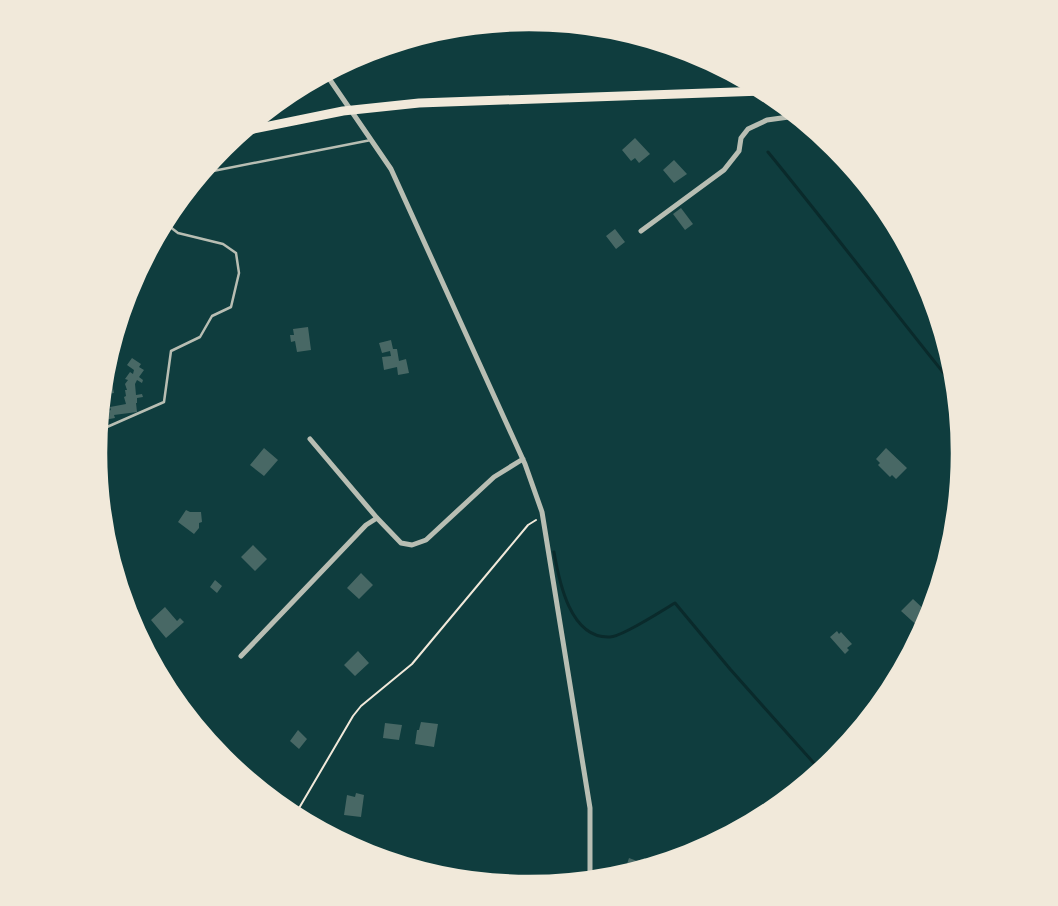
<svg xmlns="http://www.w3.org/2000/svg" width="1058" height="906" font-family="Montserrat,sans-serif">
  <rect width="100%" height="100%" fill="#0f3d3e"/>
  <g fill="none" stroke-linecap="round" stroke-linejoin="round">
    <path stroke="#0a2a2b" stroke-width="3" d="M 768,152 C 831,229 891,308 954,386
      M 554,552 C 559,581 570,639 610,637 C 622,637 663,610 675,603 L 730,669 L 820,770"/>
  </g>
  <path fill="#486865" d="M 635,138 L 650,154 L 639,163 L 635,158 L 631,161 L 622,150 Z
    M 674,160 L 687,174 L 674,183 L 663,170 Z
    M 681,208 L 693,224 L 685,230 L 673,214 Z
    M 615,229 L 625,242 L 616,249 L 606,236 Z
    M 308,327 L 311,350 L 297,352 L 295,341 L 291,342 L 290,335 L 294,335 L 293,329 Z
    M 118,340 L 120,351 L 116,352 L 106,369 L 114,341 Z
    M 391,340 L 393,349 L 397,349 L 399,361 L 406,359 L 409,373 L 398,375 L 397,367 L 384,370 L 382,357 L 391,356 L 390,351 L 382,353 L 379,343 Z
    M 132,358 L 141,364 L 139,367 L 144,370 L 139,377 L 143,380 L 142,383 L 137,380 L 135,384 L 136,395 L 142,394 L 143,397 L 137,398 L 137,403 L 136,403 L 137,412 L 114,415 L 115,418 L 104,420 L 103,416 L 101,416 L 102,401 L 105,412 L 111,410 L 110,407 L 126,404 L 124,397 L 126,396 L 125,390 L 127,390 L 125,384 L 128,380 L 125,379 L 130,372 L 133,374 L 134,370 L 127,365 Z
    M 105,370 L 109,373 L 106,376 L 111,379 L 114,393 L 103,395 Z
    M 264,448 L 278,460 L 264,476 L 250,465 Z
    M 886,448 L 907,468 L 896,479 L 892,475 L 890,477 L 878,465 L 880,463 L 876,459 Z
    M 186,510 L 190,512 L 201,512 L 202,522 L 199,523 L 199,528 L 194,534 L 178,522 Z
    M 253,545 L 267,559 L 255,571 L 241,557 Z
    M 361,573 L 373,585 L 359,599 L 347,588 Z
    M 215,580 L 222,586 L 217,593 L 210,587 Z
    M 913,599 L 929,614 L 922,630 L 901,611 Z
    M 165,607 L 177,621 L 180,618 L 184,622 L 166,638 L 151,620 Z
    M 837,631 L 839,634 L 841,632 L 852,644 L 847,648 L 849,650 L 845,654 L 830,637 Z
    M 358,651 L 369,663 L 355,676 L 344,665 Z
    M 421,722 L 438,724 L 434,747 L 415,744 L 417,730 L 419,730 Z
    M 385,723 L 402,725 L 399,740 L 383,738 Z
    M 298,730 L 307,739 L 299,749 L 290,741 Z
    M 356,793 L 364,795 L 361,817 L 344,815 L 347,795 L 355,797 Z
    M 629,858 L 637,861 L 645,858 L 648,866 L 624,873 Z"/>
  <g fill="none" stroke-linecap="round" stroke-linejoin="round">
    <path stroke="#f1e9da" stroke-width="2" d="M 295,815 L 353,716 L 361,706 L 412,664 L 528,525 L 536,520"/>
    <path stroke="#b8beb3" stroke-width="2.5" d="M 203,173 L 371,140
      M 100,423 L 107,427 L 164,402 L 171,351 L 200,337 L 212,316 L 231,307 L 239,273 L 236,253 L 223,244 L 178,233 L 165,223"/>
    <path stroke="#b8beb3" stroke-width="5" d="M 326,74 L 391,169 L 525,464 L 542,512 L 590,808 L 590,879
      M 641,231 L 724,170 L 739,151 L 741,138 L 748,129 L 767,120 L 796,116
      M 310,439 L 377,518 L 401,543 L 412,545 L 426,540 L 494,477 L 523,459
      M 241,656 L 366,525 L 377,518"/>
    <path stroke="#f1e9da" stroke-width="9" d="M 244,131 L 343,111 L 419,103 L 763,91"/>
  </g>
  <path d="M0 0H1058V906H0ZM106 453a423 423 0 1 1 846 0a423 423 0 1 1-846 0Z" fill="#f1e9da" fill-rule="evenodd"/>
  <path fill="none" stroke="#f1e9da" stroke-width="2.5" d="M106 453a423 423 0 1 1 846 0a423 423 0 1 1-846 0Z"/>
</svg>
